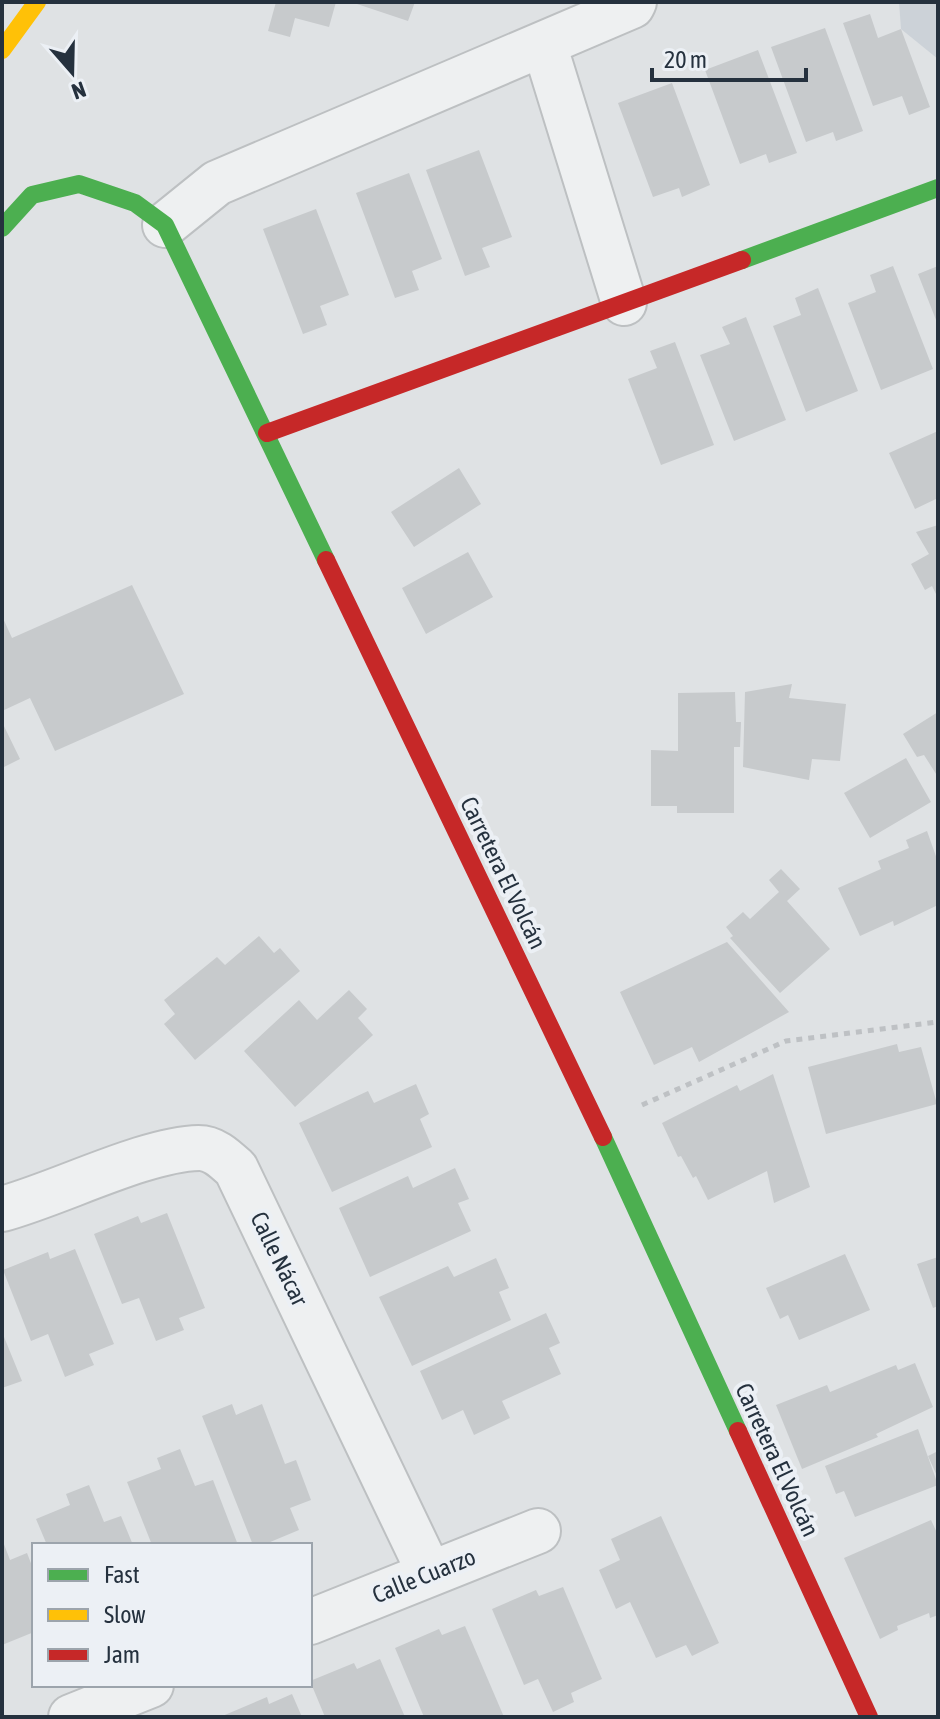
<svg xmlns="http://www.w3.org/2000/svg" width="940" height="1719" font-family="'Asap Condensed',sans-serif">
  <rect width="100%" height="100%" fill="#dfe2e4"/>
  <path fill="#ccd2d8" d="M 899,2 L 938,2 L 938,59 L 901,29 Z"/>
  <path fill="#c7cacc" d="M 276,2 L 336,2 L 329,27 L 295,18 L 290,37 L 268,31 Z
    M 351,2 L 415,2 L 408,21 Z
    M 870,14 L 878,38 L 901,29 L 930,107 L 909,115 L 902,96 L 873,106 L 843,23 Z
    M 825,28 L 863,131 L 836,141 L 833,132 L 806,142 L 771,47 Z
    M 758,50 L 797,153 L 769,163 L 766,154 L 740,164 L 705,70 Z
    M 672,83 L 710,185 L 682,197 L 679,188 L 653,197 L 618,103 Z
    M 479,150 L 512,237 L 482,248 L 490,267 L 465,276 L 426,170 Z
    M 409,173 L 442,259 L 412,271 L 419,290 L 395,298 L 356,193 Z
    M 316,209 L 349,295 L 320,306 L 327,325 L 303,334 L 263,229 Z
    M 893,266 L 933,369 L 881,390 L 848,303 L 876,292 L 870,275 Z
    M 938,266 L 938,325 L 918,274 Z
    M 818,288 L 858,391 L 806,412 L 773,326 L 801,315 L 795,298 Z
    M 746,317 L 786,420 L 734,441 L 700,355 L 730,344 L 722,327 Z
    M 675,342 L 714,445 L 661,465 L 628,379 L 657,368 L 650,351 Z
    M 938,431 L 938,498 L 915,509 L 889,453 Z
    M 459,468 L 481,504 L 414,547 L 391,512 Z
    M 938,525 L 938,598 L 932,586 L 925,590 L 911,564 L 929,554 L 916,532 Z
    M 468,552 L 493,597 L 426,634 L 402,588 Z
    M 132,585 L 184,694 L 55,751 L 30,698 L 2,711 L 2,616 L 12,638 Z
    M 792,684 L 789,698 L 846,704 L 840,761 L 812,759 L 809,780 L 743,767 L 745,692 Z
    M 735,692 L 736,722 L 741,722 L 740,747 L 734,747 L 734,813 L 677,813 L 677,806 L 651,806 L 651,750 L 678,751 L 678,693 Z
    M 938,712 L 938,777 L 924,755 L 917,757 L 903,734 Z
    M 2,722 L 20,759 L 2,768 Z
    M 906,758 L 931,802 L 870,838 L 844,793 Z
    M 927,831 L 938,862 L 938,905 L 894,926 L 893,921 L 860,936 L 838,888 L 881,869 L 878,861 L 909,848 L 906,840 Z
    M 781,869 L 800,889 L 787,901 L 830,949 L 780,993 L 730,938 L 733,936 L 726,927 L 743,912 L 750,919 L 779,892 L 769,880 Z
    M 259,936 L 274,953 L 280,948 L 300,971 L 195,1060 L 164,1024 L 175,1014 L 164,1000 L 217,957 L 225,965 Z
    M 727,942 L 789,1012 L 699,1062 L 692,1047 L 654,1065 L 620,992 Z
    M 349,990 L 367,1009 L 358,1018 L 373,1035 L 295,1107 L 244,1051 L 299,1000 L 317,1020 Z
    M 897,1044 L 899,1052 L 921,1047 L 937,1104 L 826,1134 L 808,1067 Z
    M 773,1074 L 810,1187 L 774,1203 L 767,1171 L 708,1200 L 696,1176 L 693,1178 L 681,1156 L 678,1157 L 662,1123 L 737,1085 L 740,1091 Z
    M 416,1084 L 429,1114 L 420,1119 L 432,1147 L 332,1192 L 299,1123 L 368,1091 L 374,1103 Z
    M 455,1168 L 469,1199 L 458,1203 L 471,1231 L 370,1277 L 339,1208 L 408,1176 L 413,1188 Z
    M 167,1213 L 205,1308 L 179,1318 L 184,1330 L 156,1341 L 139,1298 L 122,1304 L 94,1234 L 138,1216 L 141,1223 Z
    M 75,1249 L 114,1344 L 89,1354 L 94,1365 L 65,1377 L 48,1334 L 31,1341 L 3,1270 L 48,1252 L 50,1259 Z
    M 845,1254 L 870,1310 L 799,1340 L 788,1315 L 780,1319 L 766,1288 Z
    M 938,1257 L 938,1306 L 933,1308 L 917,1264 Z
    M 496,1258 L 509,1288 L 499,1292 L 511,1320 L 412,1366 L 379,1297 L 448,1266 L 454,1277 Z
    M 546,1313 L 560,1343 L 549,1348 L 561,1374 L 502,1401 L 510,1418 L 474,1435 L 463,1410 L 442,1420 L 420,1371 Z
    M 2,1332 L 22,1381 L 2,1388 Z
    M 915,1363 L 933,1407 L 876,1434 L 878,1437 L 802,1469 L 776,1405 L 827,1385 L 830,1392 L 896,1365 L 898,1370 Z
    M 232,1404 L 236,1415 L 262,1404 L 285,1464 L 296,1460 L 311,1500 L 290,1508 L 299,1530 L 263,1545 L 253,1545 L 202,1416 Z
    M 918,1429 L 938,1485 L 855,1517 L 844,1491 L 836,1494 L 825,1466 Z
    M 180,1449 L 195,1486 L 213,1480 L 238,1545 L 152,1545 L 127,1482 L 161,1469 L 157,1458 Z
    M 938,1451 L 938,1478 L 928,1456 Z
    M 89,1485 L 104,1522 L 121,1516 L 133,1545 L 47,1545 L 36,1519 L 70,1505 L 66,1494 Z
    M 661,1516 L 719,1643 L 692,1656 L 686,1645 L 656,1658 L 630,1602 L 616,1609 L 599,1570 L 620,1560 L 611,1539 Z
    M 931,1520 L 938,1535 L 938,1615 L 930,1618 L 929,1613 L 897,1626 L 898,1630 L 880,1639 L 844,1558 Z
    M 2,1539 L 10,1560 L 27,1553 L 34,1571 L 34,1632 L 2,1645 Z
    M 563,1587 L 602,1679 L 571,1693 L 574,1702 L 553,1712 L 538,1679 L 524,1685 L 492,1609 L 536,1590 L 539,1596 Z
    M 465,1626 L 504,1717 L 424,1717 L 395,1648 L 439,1629 L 442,1635 Z
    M 380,1659 L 405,1717 L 325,1717 L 310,1681 L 354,1663 L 357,1669 Z
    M 292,1694 L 302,1717 L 220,1717 L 267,1697 L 269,1704 Z"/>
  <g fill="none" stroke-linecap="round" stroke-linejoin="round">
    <defs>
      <path id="street" d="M 544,44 L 624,303
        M 165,225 L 217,183 L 632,6 L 634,2
        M 2,1209 C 58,1194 145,1149 199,1148 C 214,1148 225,1159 236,1169 L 430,1574
        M 310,1622 L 538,1531
        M 71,1717 L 151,1685"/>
    </defs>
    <use href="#street" stroke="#bdc0c2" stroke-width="48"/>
    <path stroke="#bec1c4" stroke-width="5" stroke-dasharray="6 6" stroke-linecap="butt" d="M 642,1105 L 786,1041 L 938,1022"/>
    <use href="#street" stroke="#eef0f1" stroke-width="44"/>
    <path stroke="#4caf50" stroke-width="18" d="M 2,228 L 32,195 L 79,184 L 135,203 L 165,225 L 326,560
      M 742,260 L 938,188
      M 603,1137 L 738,1431"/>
    <path stroke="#ffc107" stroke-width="18" d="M 2,50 L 37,2"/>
    <path stroke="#c62828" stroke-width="18" d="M 267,433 L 742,260
      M 326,560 L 603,1137
      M 738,1431 L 869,1717"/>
  </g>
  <g text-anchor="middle" stroke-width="8" stroke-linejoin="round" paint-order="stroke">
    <g font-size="24" fill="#25313e" stroke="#ecf0f5">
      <text transform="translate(503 873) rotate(64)" y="8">Carretera El Volcán</text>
      <text transform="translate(279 1259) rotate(64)" y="8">Calle Nácar</text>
      <text transform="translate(777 1460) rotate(65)" y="8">Carretera El Volcán</text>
      <text transform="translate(424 1576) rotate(-22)" y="8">Calle Cuarzo</text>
    </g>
  </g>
  <rect width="940" height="1719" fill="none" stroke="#25313e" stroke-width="8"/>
  <rect x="32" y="1543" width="280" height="144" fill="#ecf0f5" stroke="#9ca4ac" stroke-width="2"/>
  <rect x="48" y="1569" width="40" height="12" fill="#4caf50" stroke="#9ca4ac" stroke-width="2"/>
  <text x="104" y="1583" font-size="24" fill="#25313e">Fast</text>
  <rect x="48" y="1609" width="40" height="12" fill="#ffc107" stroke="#9ca4ac" stroke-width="2"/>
  <text x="104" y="1623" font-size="24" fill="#25313e">Slow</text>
  <rect x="48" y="1649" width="40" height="12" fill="#c62828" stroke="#9ca4ac" stroke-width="2"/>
  <text x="104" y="1663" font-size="24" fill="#25313e">Jam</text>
  <g transform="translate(72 72) rotate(160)" stroke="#ecf0f5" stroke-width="6" paint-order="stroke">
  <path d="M0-6L14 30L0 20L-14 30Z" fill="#25313e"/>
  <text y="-12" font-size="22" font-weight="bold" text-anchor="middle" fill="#25313e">N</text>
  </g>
  <path d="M652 68v12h154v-12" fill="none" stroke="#25313e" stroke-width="4"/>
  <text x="664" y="68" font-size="24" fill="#25313e" stroke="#ecf0f5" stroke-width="6" paint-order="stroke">20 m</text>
</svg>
